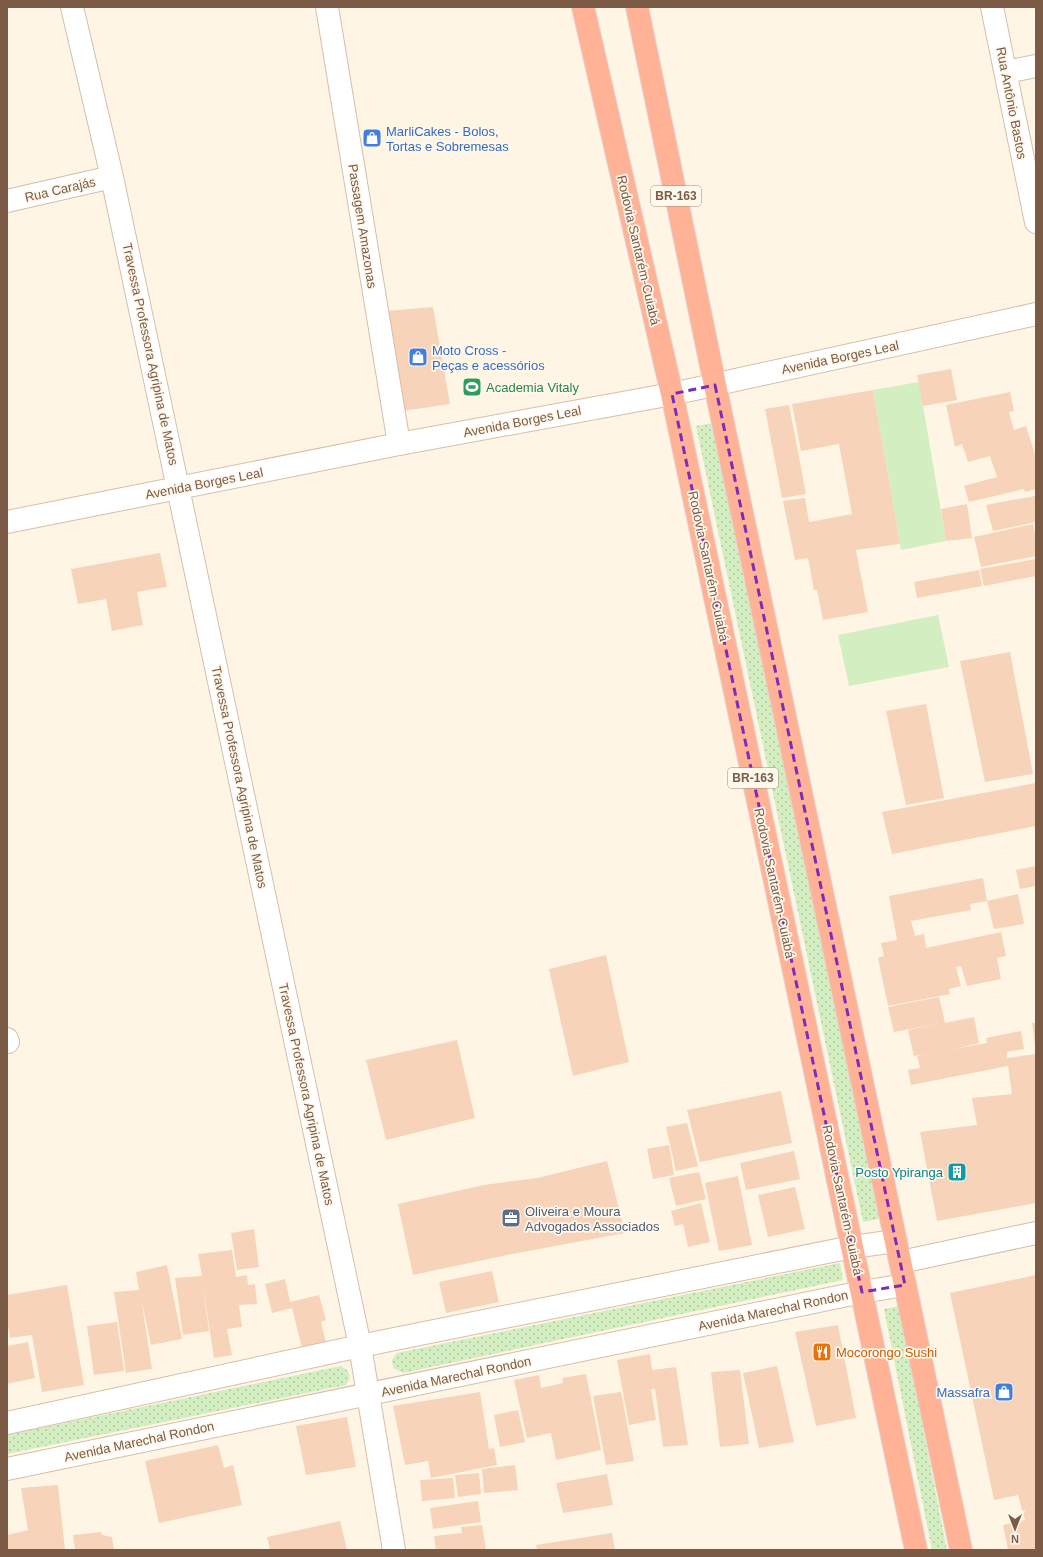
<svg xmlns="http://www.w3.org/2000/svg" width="1043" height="1557" font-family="Arial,sans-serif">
  <defs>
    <pattern id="park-dots" width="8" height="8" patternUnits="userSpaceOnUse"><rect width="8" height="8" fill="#d3eec1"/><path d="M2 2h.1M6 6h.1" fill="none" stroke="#b0c49f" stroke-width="1.8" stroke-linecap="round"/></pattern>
  </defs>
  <rect width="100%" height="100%" fill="#fff5e4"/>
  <path fill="#d3eec1" d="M 919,382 L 946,541 L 901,550 L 873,390 Z
    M 938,615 L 949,667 L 849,686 L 838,635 Z"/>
  <path fill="url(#park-dots)" d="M 713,423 L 879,1219 L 863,1222 L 696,426 Z
    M 840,1263 L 843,1280 L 403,1373 L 393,1368 L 392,1360 L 397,1353 Z
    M 899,1306 L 947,1550 L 932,1550 L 884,1309 Z
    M 341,1366 L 348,1371 L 350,1378 L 346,1385 L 7,1454 L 7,1435 Z"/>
  <path fill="#f7d3b9" d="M 433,307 L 450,404 L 403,411 L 387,311 Z
    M 951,369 L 957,400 L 923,406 L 917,375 Z
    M 873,390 L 900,544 L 856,550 L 868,612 L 823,620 L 817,590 L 814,590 L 808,558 L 795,560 L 783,501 L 805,498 L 809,522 L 852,514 L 839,444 L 801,451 L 792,404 Z
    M 1010,392 L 1014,411 L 1009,412 L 1014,430 L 1026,426 L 1036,458 L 1036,489 L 1025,492 L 1024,489 L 969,502 L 964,486 L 997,477 L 990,456 L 968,462 L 962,444 L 955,447 L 946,405 Z
    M 789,405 L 806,494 L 782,498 L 765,409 Z
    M 1035,496 L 1036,522 L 993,531 L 986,505 Z
    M 967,504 L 972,538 L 946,541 L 941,509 Z
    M 1033,524 L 1036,538 L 1036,556 L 981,567 L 974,537 Z
    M 160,553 L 167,587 L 137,592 L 143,625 L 112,631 L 106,599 L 78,604 L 71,569 Z
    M 1036,559 L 1036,576 L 984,586 L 980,569 Z
    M 979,570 L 982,586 L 917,598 L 914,582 Z
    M 1010,652 L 1033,774 L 985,782 L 960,661 Z
    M 926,704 L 944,798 L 906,805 L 886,711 Z
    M 1036,783 L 1036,826 L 892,854 L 882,812 Z
    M 1036,866 L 1036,886 L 1020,889 L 1016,870 Z
    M 983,878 L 987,901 L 1018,894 L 1024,924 L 994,929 L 987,901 L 970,904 L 971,910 L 911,921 L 915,936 L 924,934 L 926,948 L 1001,932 L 1006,956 L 997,958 L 1001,979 L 967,986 L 961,966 L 956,967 L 961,986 L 949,989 L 950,994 L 888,1006 L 878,958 L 884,956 L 881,943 L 897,940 L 889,896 Z
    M 606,955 L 629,1062 L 573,1076 L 549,969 Z
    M 939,997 L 945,1023 L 974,1017 L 979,1043 L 954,1049 L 987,1043 L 986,1038 L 1021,1031 L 1024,1049 L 1007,1052 L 1007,1058 L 1036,1054 L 1036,1203 L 937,1221 L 920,1132 L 977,1125 L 972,1098 L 1012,1094 L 1008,1066 L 911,1085 L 908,1070 L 920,1068 L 917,1056 L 927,1054 L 914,1056 L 908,1030 L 937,1024 L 894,1032 L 888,1007 Z
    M 1032,1023 L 1036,1023 L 1036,1045 L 1035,1045 Z
    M 457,1040 L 475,1118 L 386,1140 L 366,1060 Z
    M 781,1091 L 792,1143 L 700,1162 L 687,1110 Z
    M 687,1123 L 698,1166 L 676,1171 L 666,1127 Z
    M 669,1145 L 674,1175 L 653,1179 L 647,1149 Z
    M 794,1151 L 800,1179 L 746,1190 L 740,1163 Z
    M 607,1161 L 625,1233 L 507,1255 L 413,1275 L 398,1204 L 484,1185 L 537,1178 Z
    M 699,1172 L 706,1199 L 676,1206 L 669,1178 Z
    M 738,1176 L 752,1245 L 719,1251 L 705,1183 Z
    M 795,1187 L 805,1229 L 768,1237 L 758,1195 Z
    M 701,1203 L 710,1242 L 688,1247 L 683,1224 L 675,1226 L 671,1211 Z
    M 254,1229 L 259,1267 L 237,1270 L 231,1233 Z
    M 232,1250 L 236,1277 L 247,1275 L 248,1285 L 255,1284 L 257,1304 L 239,1305 L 242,1327 L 227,1329 L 232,1355 L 214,1358 L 202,1279 L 209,1331 L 183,1335 L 175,1278 L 202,1276 L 198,1254 Z
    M 167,1265 L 182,1339 L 151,1345 L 141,1298 L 152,1369 L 126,1373 L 114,1292 L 139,1290 L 136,1272 Z
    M 492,1271 L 499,1302 L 446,1313 L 439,1282 Z
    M 1036,1275 L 1036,1550 L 1008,1550 L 1003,1525 L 1025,1520 L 1018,1495 L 994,1500 L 950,1293 Z
    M 285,1279 L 290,1302 L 319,1295 L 326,1320 L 321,1322 L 326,1343 L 302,1348 L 292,1308 L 272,1313 L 265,1284 Z
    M 67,1285 L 84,1385 L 42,1392 L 32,1335 L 10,1338 L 7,1320 L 7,1295 Z
    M 117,1322 L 124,1371 L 94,1375 L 87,1326 Z
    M 838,1325 L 856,1418 L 816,1426 L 795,1332 Z
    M 28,1342 L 35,1378 L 7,1384 L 7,1346 Z
    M 650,1354 L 652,1370 L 676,1367 L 688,1445 L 663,1447 L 655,1389 L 651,1389 L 656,1420 L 629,1425 L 617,1360 Z
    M 777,1366 L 794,1442 L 759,1448 L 743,1373 Z
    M 740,1370 L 749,1444 L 720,1447 L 711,1372 Z
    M 586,1374 L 601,1450 L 556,1460 L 551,1433 L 527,1438 L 514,1380 L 539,1375 L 541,1388 L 563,1383 L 562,1378 Z
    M 480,1392 L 489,1449 L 494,1448 L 497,1465 L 431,1478 L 428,1461 L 405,1465 L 393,1406 Z
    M 621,1392 L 634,1461 L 606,1465 L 593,1396 Z
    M 518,1410 L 525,1442 L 500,1447 L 494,1415 Z
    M 347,1417 L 356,1467 L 306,1475 L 296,1426 Z
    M 218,1445 L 224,1468 L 233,1465 L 242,1505 L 159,1523 L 145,1461 Z
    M 515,1465 L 518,1490 L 484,1493 L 482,1469 Z
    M 479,1473 L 481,1494 L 458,1497 L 455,1475 Z
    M 607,1474 L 613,1505 L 563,1513 L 556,1483 Z
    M 453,1478 L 455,1498 L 422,1501 L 420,1480 Z
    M 58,1485 L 65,1550 L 7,1550 L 7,1535 L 28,1530 L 21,1488 Z
    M 478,1501 L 481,1522 L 433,1529 L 430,1508 Z
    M 340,1521 L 347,1550 L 270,1550 L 267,1537 Z
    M 482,1525 L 486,1550 L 436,1550 L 434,1536 L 462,1533 L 461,1527 Z
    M 101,1532 L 102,1535 L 112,1537 L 114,1550 L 75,1550 L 73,1535 Z
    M 612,1533 L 615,1550 L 537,1550 L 536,1545 Z"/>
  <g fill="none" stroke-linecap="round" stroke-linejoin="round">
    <defs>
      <path id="street" d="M 72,7 L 112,177 L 360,1346 L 394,1550
        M 327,7 L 399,444
        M 992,7 L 1036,222
        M 1006,72 L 1036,66
        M 7,201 L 112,177
        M 7,1039 L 8,1042
        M 901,1262 L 1036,1233"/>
      <path id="secondary" d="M 7,522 L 399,444 L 672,394 L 1036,314
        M 7,1423 L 360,1346 L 852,1247 L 896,1241
        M 7,1469 L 862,1292 L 905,1285"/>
      <path id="highway" d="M 583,7 L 672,394 L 916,1550
        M 637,7 L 715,385 L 961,1550"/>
    </defs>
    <use href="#street" stroke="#d4beac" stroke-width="24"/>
    <use href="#secondary" stroke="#d8bea8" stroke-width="24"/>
    <use href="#highway" stroke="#dfd7d3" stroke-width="24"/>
    <use href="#street" stroke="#fff" stroke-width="22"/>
    <use href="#secondary" stroke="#fff" stroke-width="22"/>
    <use href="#highway" stroke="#ffb295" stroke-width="22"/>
  </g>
  <path fill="none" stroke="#7b2cbf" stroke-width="3" stroke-dasharray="8 5" stroke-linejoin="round" d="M 715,385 L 905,1285 L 862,1292 L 852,1247 L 672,394 Z"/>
  <defs>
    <symbol id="shop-square" viewBox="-11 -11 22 22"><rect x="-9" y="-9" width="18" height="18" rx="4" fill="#3f7fe0" stroke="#fff8ed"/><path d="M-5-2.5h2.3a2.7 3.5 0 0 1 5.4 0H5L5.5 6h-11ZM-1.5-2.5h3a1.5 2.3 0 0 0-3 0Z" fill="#fff"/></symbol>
    <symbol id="stadium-square" viewBox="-11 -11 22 22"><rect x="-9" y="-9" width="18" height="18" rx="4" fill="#2e9e5b" stroke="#fff8ed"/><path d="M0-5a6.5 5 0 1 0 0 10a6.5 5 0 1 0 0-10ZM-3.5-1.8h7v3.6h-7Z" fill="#fff"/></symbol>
    <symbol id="building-square" viewBox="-11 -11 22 22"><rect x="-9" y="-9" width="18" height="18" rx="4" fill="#0f9aa8" stroke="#fff8ed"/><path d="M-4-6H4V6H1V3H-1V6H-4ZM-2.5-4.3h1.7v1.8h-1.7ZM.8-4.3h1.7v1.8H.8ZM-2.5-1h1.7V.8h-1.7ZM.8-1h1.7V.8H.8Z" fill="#fff"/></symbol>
    <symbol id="office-square" viewBox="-11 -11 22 22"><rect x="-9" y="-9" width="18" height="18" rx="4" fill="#5c6f8a" stroke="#fff8ed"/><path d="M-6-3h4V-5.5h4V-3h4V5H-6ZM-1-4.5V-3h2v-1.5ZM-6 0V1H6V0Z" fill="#fff"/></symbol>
    <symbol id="restaurant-square" viewBox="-11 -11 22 22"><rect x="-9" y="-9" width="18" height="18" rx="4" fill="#e8710a" stroke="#fff8ed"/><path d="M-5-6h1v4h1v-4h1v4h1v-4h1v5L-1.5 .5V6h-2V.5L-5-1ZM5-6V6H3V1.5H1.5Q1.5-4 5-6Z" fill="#fff"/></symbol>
  </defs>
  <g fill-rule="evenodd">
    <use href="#shop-square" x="361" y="127" width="22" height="22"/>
    <use href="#shop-square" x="407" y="346" width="22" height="22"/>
    <use href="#stadium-square" x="461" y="376" width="22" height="22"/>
    <use href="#building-square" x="946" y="1161" width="22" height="22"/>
    <use href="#office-square" x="500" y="1207" width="22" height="22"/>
    <use href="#restaurant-square" x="811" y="1341" width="22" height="22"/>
    <use href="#shop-square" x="993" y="1381" width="22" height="22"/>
  </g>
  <g text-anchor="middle" stroke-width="3.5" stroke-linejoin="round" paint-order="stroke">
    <g fill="#fff8ed" stroke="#a38978" stroke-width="1">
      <rect x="651" y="186" width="50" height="20" rx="3"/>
      <rect x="728" y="768" width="50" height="20" rx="3"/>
    </g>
    <g font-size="12" font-weight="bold" fill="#7b5a46">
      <text x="676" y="200">BR-163</text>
      <text x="753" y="782">BR-163</text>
    </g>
    <g font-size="13" fill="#7b5a46" stroke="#fff8ed">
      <text transform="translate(1012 103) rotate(79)" y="5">Rua Antônio Bastos</text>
      <text transform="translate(60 189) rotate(-13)" y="5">Rua Carajás</text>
      <text transform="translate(363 226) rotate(81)" y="5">Passagem Amazonas</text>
      <text transform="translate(639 250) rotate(77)" y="5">Rodovia Santarém-Cuiabá</text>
      <text transform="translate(151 354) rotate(78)" y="5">Travessa Professora Agripina de Matos</text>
      <text transform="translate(840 357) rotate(-12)" y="5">Avenida Borges Leal</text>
      <text transform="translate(522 421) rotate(-11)" y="5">Avenida Borges Leal</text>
      <text transform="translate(204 483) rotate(-11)" y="5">Avenida Borges Leal</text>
      <text transform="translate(709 566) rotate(78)" y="5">Rodovia Santarém-Cuiabá</text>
      <text transform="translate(240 777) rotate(78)" y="5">Travessa Professora Agripina de Matos</text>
      <text transform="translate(775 883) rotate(78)" y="5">Rodovia Santarém-Cuiabá</text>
      <text transform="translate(307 1094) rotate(78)" y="5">Travessa Professora Agripina de Matos</text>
      <text transform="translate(843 1200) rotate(78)" y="5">Rodovia Santarém-Cuiabá</text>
      <text transform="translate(773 1310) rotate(-12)" y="5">Avenida Marechal Rondon</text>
      <text transform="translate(456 1376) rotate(-12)" y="5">Avenida Marechal Rondon</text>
      <text transform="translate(139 1441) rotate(-12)" y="5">Avenida Marechal Rondon</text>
    </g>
    <g font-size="13" fill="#366cbe" stroke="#fff8ed" text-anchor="start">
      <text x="386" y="136">MarliCakes - Bolos,<tspan x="386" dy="15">Tortas e Sobremesas</tspan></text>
      <text x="432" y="355">Moto Cross -<tspan x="432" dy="15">Peças e acessórios</tspan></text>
      <text x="990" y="1397" text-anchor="end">Massafra</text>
    </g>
    <g font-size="13" fill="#27864d" stroke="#fff8ed" text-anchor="start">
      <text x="486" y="392">Academia Vitaly</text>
    </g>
    <g font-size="13" fill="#0d838f" stroke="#fff8ed" text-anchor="end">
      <text x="943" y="1177">Posto Ypiranga</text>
    </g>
    <g font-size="13" fill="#4e5e75" stroke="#fff8ed" text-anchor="start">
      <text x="525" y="1216">Oliveira e Moura<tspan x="525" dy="15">Advogados Associados</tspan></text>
    </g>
    <g font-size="13" fill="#c56008" stroke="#fff8ed" text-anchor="start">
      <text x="836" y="1357">Mocorongo Sushi</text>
    </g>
  </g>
  <rect width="1043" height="1557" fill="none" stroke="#7b5a46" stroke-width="16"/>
  <g transform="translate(1015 1529) rotate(180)" stroke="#fff8ed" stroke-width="3" paint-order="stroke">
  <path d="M0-3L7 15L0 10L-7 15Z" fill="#7b5a46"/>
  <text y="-6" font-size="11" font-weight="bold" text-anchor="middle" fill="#7b5a46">N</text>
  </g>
</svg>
